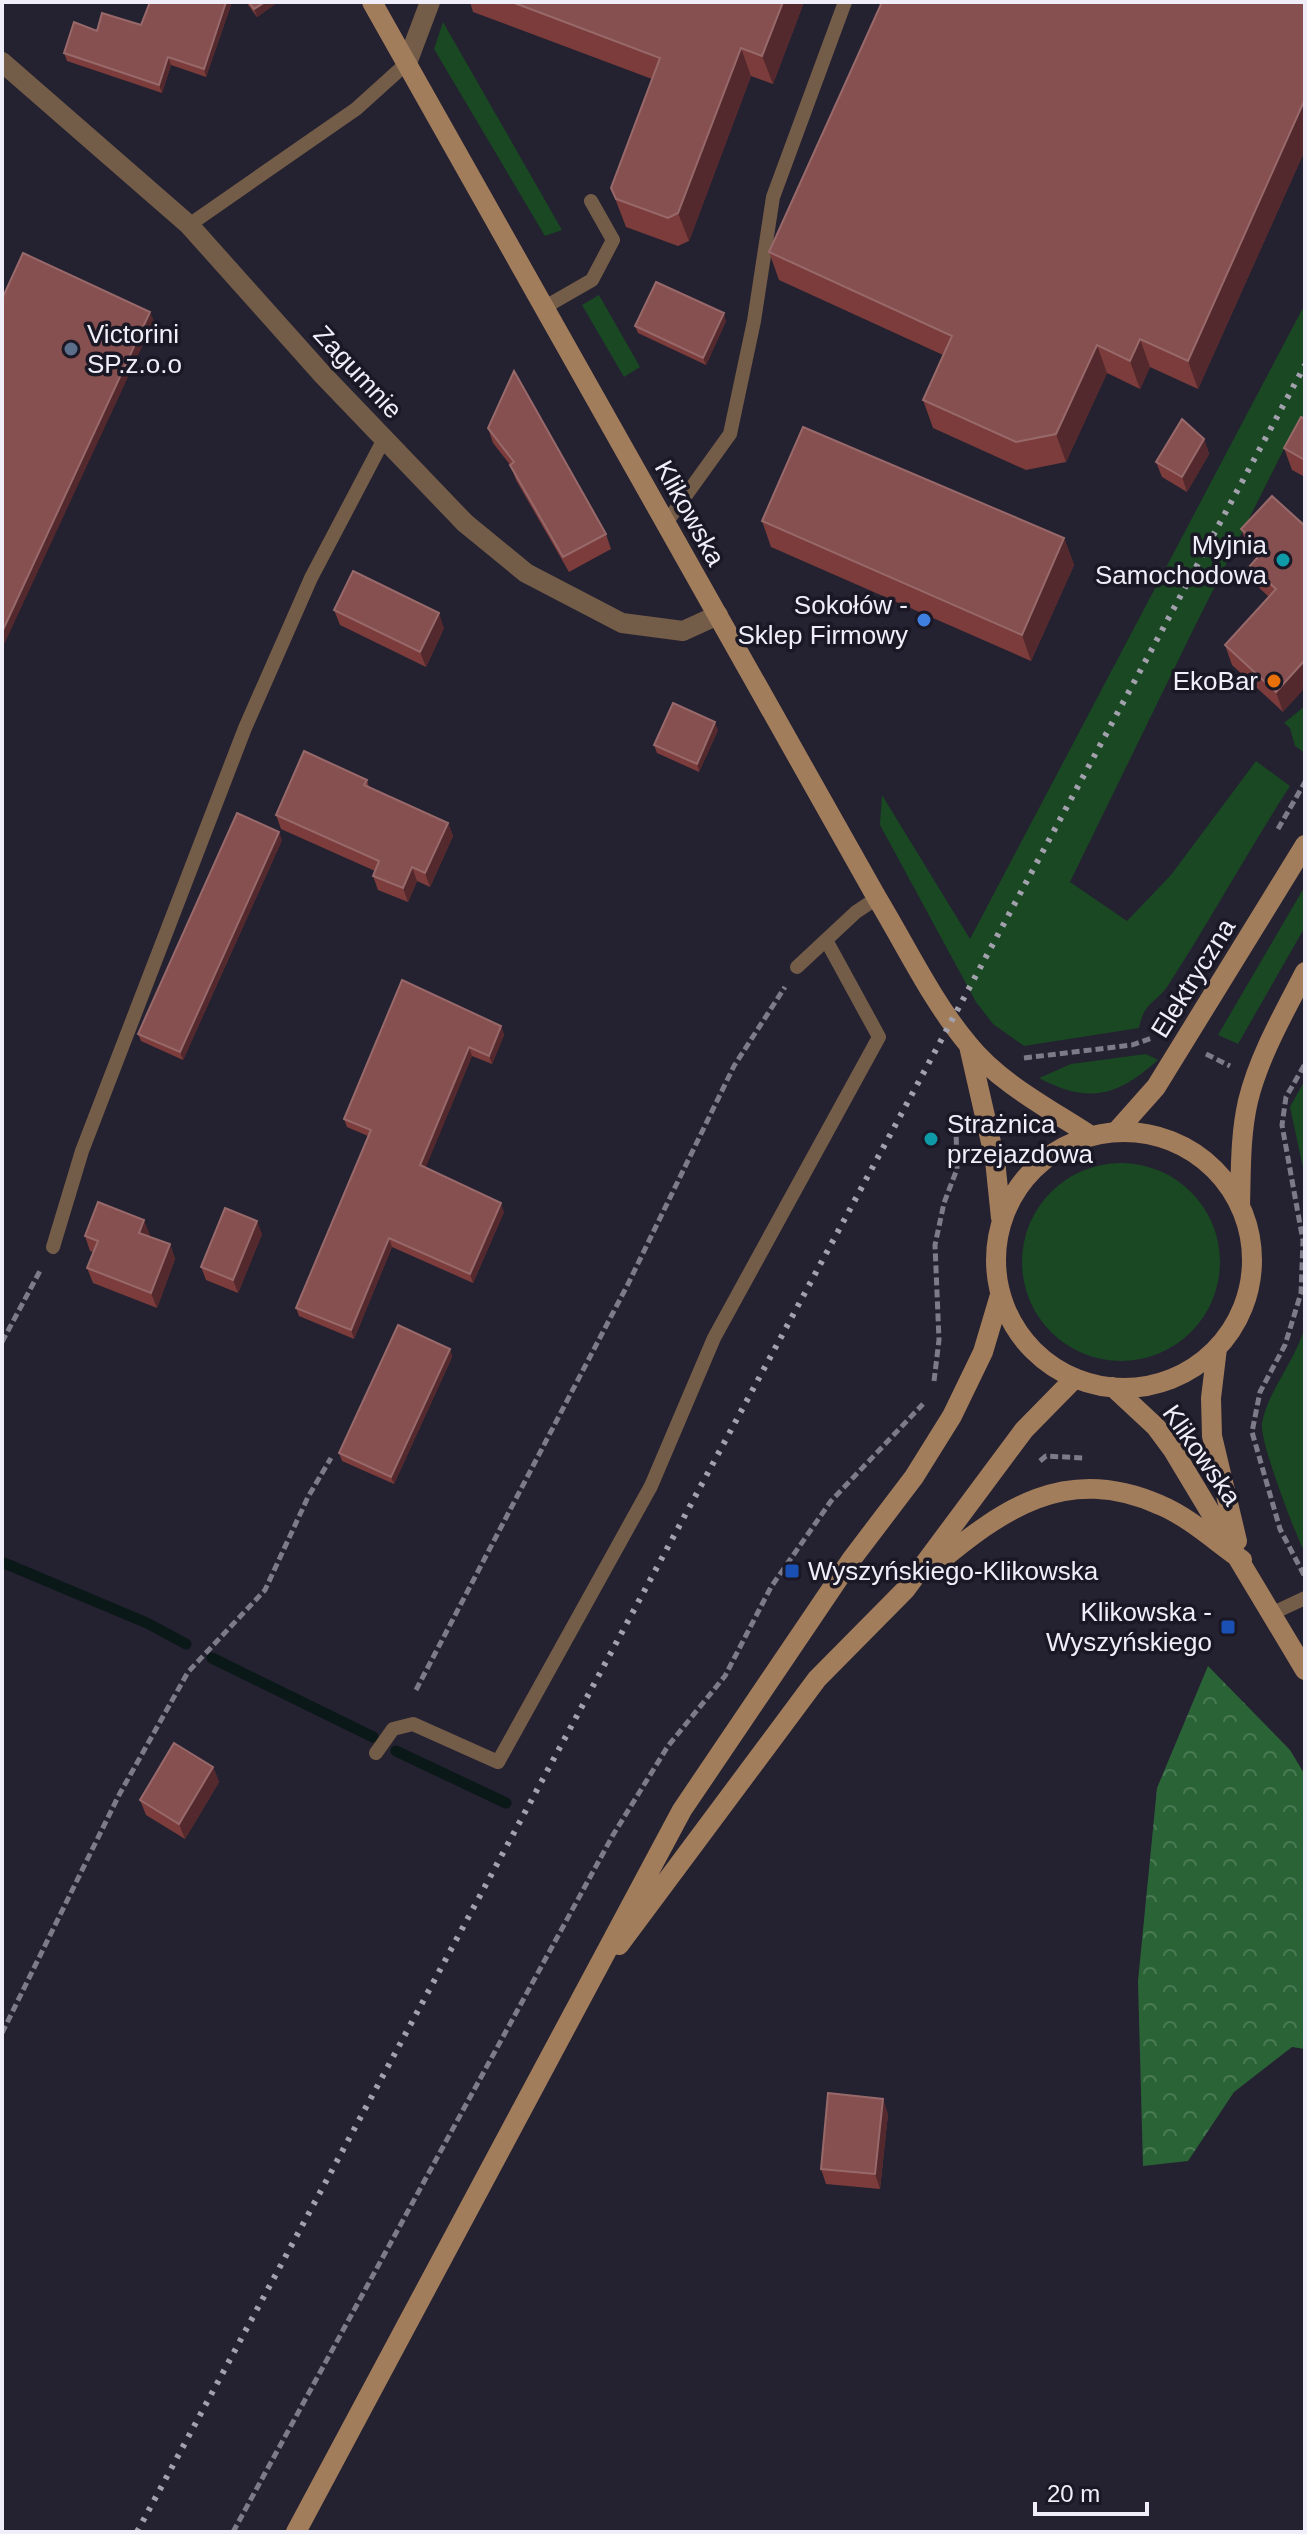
<svg xmlns="http://www.w3.org/2000/svg" width="1307" height="2534" font-family="Helvetica,sans-serif">
  <defs>
    <pattern id="forest-crowns" width="20" height="18" patternUnits="userSpaceOnUse" patternTransform="scale(2)"><rect width="20" height="18" fill="#2a6436"/><path d="M2 6a3 3 0 1 1 6 0M12 15a3 3 0 1 1 6 0" fill="none" stroke="#497a54"/></pattern>
  </defs>
  <rect width="100%" height="100%" fill="#242130"/>
  <path fill="#194823" d="M 443,22 L 562,230 L 545,236 L 434,49 Z
    M 599,295 L 640,367 L 624,377 L 582,305 Z
    M 1305,304 L 1305,416 L 1284,449 L 1195,626 L 1070,882 L 1127,921 L 1171,875 L 1256,761 L 1290,786 C 1248,851 1211,919 1169,984 C 1157,1003 1144,1001 1139,1028 L 1024,1046 L 993,1024 L 976,1002 L 880,825 L 882,795 L 970,939 Z
    M 1305,706 L 1305,753 L 1295,746 L 1290,728 L 1284,723 Z
    M 1305,886 L 1305,927 L 1238,1044 L 1218,1035 Z
    M 1146,1054 L 1158,1060 C 1117,1097 1088,1104 1039,1078 L 1071,1064 Z
    M 1305,1080 L 1305,1177 L 1290,1107 Z
    M1022 1262a99 99 0 1 1 198 0a99 99 0 1 1-198 0Z
    M 1305,1326 L 1305,1553 C 1295,1534 1259,1440 1262,1423 C 1268,1390 1296,1361 1305,1326 Z"/>
  <path fill="url(#forest-crowns)" d="M 1208,1666 L 1290,1750 L 1305,1775 L 1305,2049 L 1292,2047 L 1234,2092 L 1188,2161 L 1143,2166 L 1138,1981 L 1157,1788 Z"/>
  <g fill="none" stroke-linecap="round" stroke-linejoin="round">
    <path stroke="#0a1818" stroke-width="11" d="M 2,1562 L 147,1623 L 186,1644
      M 212,1658 L 373,1737
      M 396,1751 L 506,1803"/>
    <path stroke="#7d7b88" stroke-width="5" stroke-dasharray="8 4" stroke-linecap="butt" d="M 1278,829 L 1305,782
      M 1206,1054 L 1230,1066
      M 1024,1058 L 1132,1045 L 1152,1038
      M 2,1342 L 41,1269
      M 934,1381 L 939,1340 L 935,1245 L 944,1203 L 957,1169 L 956,1128
      M 1040,1461 L 1046,1456 L 1084,1458
      M 1304,1575 L 1280,1529 L 1252,1432 L 1260,1392 L 1285,1345 L 1301,1293 L 1303,1241 L 1282,1125 L 1286,1097 L 1305,1064
      M 416,1690 L 628,1284 L 734,1066 L 785,987
      M 2,2033 L 119,1795 L 188,1672 L 265,1590 L 308,1497 L 331,1458
      M 233,2532 L 613,1835 L 668,1746 L 725,1676 L 771,1587 L 831,1501 L 923,1404"/>
    <path stroke="#745d48" stroke-width="14" d="M 189,225 L 356,109 L 407,63
      M 545,307 L 592,280 L 613,240 L 591,201
      M 666,523 L 730,434 L 754,321 L 773,197 L 845,2
      M 797,967 L 856,912 L 877,898
      M 53,1247 L 82,1151 L 245,728 L 311,578 L 384,439
      M 1273,1613 L 1305,1598
      M 376,1753 L 393,1729 L 413,1724 L 498,1762 L 651,1486 L 714,1338 L 879,1037 L 826,940"/>
    <path stroke="#745d48" stroke-width="20" d="M 2,62 L 189,225 L 323,375 L 465,523 L 526,573 L 622,623 L 683,631 L 718,615
      M 407,63 L 430,2"/>
    <path stroke="#a27d5c" stroke-width="20" d="M 372,2 L 877,898 C 906,946 932,1001 968,1044 C 999,1083 1050,1109 1091,1136
      M 969,1046 L 995,1160 L 1001,1218
      M 1116,1132 L 1156,1087 L 1305,845
      M996 1260a128 128 0 1 1 256 0a128 128 0 1 1-256 0Z
      M 1240,1206 C 1241,1171 1240,1136 1248,1101 C 1259,1056 1284,1013 1305,972
      M 1217,1348 L 1211,1398 L 1212,1436 L 1237,1541
      M 1113,1387 L 1156,1427 L 1173,1450 L 1305,1670
      M 932,1568 C 1002,1509 1066,1463 1160,1505 C 1189,1517 1216,1542 1242,1560
      M 619,1945 L 817,1679 L 905,1590 L 1024,1430 L 1075,1378
      M 296,2532 L 682,1810 L 851,1560 L 914,1477 L 952,1416 L 983,1352 L 1000,1295"/>
    <path stroke="#a3a1ad" stroke-width="6" stroke-dasharray="4 8" stroke-linecap="butt" d="M 137,2532 L 1305,365"/>
  </g>
  <path fill="#7b3c3b" d="M 232,2 L 206,77 L 171,65 L 162,93 L 67,61 L 64,53 L 97,31 L 141,25 Z
    M 246,2 L 278,2 L 257,17 Z
    M 470,2 L 804,2 L 773,84 L 751,76 L 689,241 L 678,246 L 626,227 L 611,188 L 652,79 L 473,12 Z
    M 1305,2 L 1305,150 L 1198,389 L 1150,367 L 1140,389 L 1107,373 L 1066,462 L 1026,470 L 933,428 L 923,400 L 943,355 L 779,280 L 769,252 Z
    M 726,321 L 706,365 L 638,333 L 635,326 Z
    M 1305,419 L 1305,477 L 1292,470 L 1284,448 Z
    M 488,428 L 606,534 L 611,549 L 569,572 L 516,480 L 511,466 L 493,443 Z
    M 1204,439 L 1209,454 L 1187,492 L 1162,477 L 1156,462 Z
    M 1272,496 L 1283,712 L 1232,665 L 1225,645 L 1269,597 L 1257,586 L 1250,566 L 1258,557 L 1249,549 L 1241,529 Z
    M 762,521 L 1064,538 L 1074,565 L 1031,661 L 771,547 Z
    M 334,610 L 444,628 L 426,667 L 340,625 Z
    M 718,730 L 699,772 L 657,753 L 654,745 Z
    M 367,780 L 369,787 L 448,823 L 453,836 L 430,887 L 417,881 L 408,902 L 378,890 L 373,876 L 375,871 L 281,829 L 276,815 Z
    M 282,840 L 183,1060 L 141,1041 L 138,1034 Z
    M 501,1026 L 504,1035 L 492,1064 L 472,1056 L 425,1168 L 504,1212 L 473,1283 L 392,1247 L 354,1339 L 299,1316 L 296,1308 L 368,1136 L 347,1127 L 344,1119 Z
    M 262,1234 L 238,1293 L 206,1280 L 201,1267 Z
    M 150,1235 L 149,1236 L 170,1244 L 175,1259 L 157,1308 L 93,1283 L 87,1268 L 93,1252 L 90,1251 L 85,1236 Z
    M 450,1349 L 452,1357 L 394,1484 L 342,1461 L 339,1453 Z
    M 213,1767 L 219,1782 L 185,1839 L 146,1815 L 140,1800 Z
    M 888,2114 L 880,2189 L 826,2184 L 821,2169 Z"/>
  <path fill="#53292e" d="M 226,2 L 232,2 L 206,77 L 204,69 Z
    M 265,2 L 278,2 L 257,17 L 254,9 Z
    M 783,2 L 804,2 L 773,84 L 762,56 Z
    M 741,48 L 751,76 L 689,241 L 678,213 Z
    M 168,57 L 171,65 L 162,93 L 159,85 Z
    M 1305,99 L 1305,150 L 1198,389 L 1188,361 Z
    M 150,312 L 154,321 L 2,649 L 2,632 Z
    M 724,313 L 726,321 L 706,365 L 703,358 Z
    M 1140,339 L 1150,367 L 1140,389 L 1130,361 Z
    M 1097,345 L 1107,373 L 1066,462 L 1056,434 Z
    M 1204,439 L 1209,454 L 1187,492 L 1182,477 Z
    M 1064,538 L 1074,565 L 1031,661 L 1022,635 Z
    M 439,613 L 444,628 L 426,667 L 420,652 Z
    M 1305,660 L 1305,688 L 1283,712 L 1276,692 Z
    M 715,722 L 718,730 L 699,772 L 697,764 Z
    M 448,823 L 453,836 L 430,887 L 425,873 Z
    M 279,832 L 282,840 L 183,1060 L 180,1052 Z
    M 412,867 L 417,881 L 408,902 L 403,888 Z
    M 501,1026 L 504,1035 L 492,1064 L 489,1056 Z
    M 469,1047 L 472,1056 L 423,1174 L 420,1165 Z
    M 501,1203 L 504,1212 L 473,1283 L 470,1274 Z
    M 144,1220 L 150,1235 L 144,1248 L 139,1233 Z
    M 257,1221 L 262,1234 L 238,1293 L 233,1280 Z
    M 389,1238 L 392,1247 L 354,1339 L 351,1330 Z
    M 170,1244 L 175,1259 L 157,1308 L 151,1293 Z
    M 450,1349 L 452,1357 L 394,1484 L 391,1477 Z
    M 213,1767 L 219,1782 L 185,1839 L 179,1824 Z
    M 883,2099 L 888,2114 L 880,2189 L 875,2174 Z"/>
  <path fill="#875050" stroke="#98696a" stroke-width="2" d="M 150,2 L 226,2 L 204,69 L 168,57 L 159,85 L 64,53 L 74,22 L 97,31 L 102,13 L 141,25 Z
    M 249,2 L 265,2 L 254,9 Z
    M 512,2 L 783,2 L 762,56 L 741,48 L 678,213 L 668,218 L 616,199 L 611,188 L 660,58 Z
    M 882,2 L 1305,2 L 1305,99 L 1188,361 L 1140,339 L 1130,361 L 1097,345 L 1056,434 L 1016,442 L 923,400 L 952,336 L 769,252 Z
    M 23,253 L 150,312 L 2,632 L 2,299 Z
    M 656,282 L 724,313 L 703,358 L 635,326 Z
    M 514,371 L 606,534 L 563,557 L 510,465 L 514,462 L 488,428 Z
    M 1301,417 L 1305,419 L 1305,460 L 1284,448 Z
    M 1182,419 L 1204,439 L 1182,477 L 1156,462 Z
    M 803,427 L 1064,538 L 1022,635 L 762,521 Z
    M 1272,496 L 1305,526 L 1305,660 L 1276,692 L 1225,645 L 1276,589 L 1250,566 L 1264,550 L 1241,529 Z
    M 353,571 L 439,613 L 420,652 L 334,610 Z
    M 673,703 L 715,722 L 697,764 L 654,745 Z
    M 304,751 L 367,780 L 364,785 L 448,823 L 425,873 L 412,867 L 403,888 L 373,876 L 379,861 L 276,815 Z
    M 237,813 L 279,832 L 180,1052 L 138,1034 Z
    M 402,980 L 501,1026 L 489,1056 L 469,1047 L 420,1165 L 501,1203 L 470,1274 L 389,1238 L 351,1330 L 296,1308 L 371,1130 L 344,1119 Z
    M 98,1202 L 144,1220 L 139,1233 L 170,1244 L 151,1293 L 87,1268 L 98,1241 L 85,1236 Z
    M 225,1208 L 257,1221 L 233,1280 L 201,1267 Z
    M 398,1325 L 450,1349 L 391,1477 L 339,1453 Z
    M 174,1743 L 213,1767 L 179,1824 L 140,1800 Z
    M 828,2093 L 883,2099 L 875,2174 L 821,2169 Z"/>
  <circle fill="#5c6f8a" stroke="#1b1826" stroke-width="3" cx="71" cy="349" r="8"/>
  <g fill="#0f9aa8" stroke="#1b1826" stroke-width="3">
    <circle cx="1283" cy="560" r="8"/>
    <circle cx="931" cy="1139" r="8"/>
  </g>
  <circle fill="#3f7fe0" stroke="#1b1826" stroke-width="3" cx="924" cy="620" r="8"/>
  <circle fill="#e8710a" stroke="#1b1826" stroke-width="3" cx="1274" cy="681" r="8"/>
  <g fill="#1a4fb4" stroke="#1b1826" stroke-width="3">
    <rect x="784" y="1563" width="16" height="16" rx="4"/>
    <rect x="1220" y="1619" width="16" height="16" rx="4"/>
  </g>
  <g text-anchor="middle" stroke-width="7" stroke-linejoin="round" paint-order="stroke">
    <g font-size="26" fill="#f0eff9" stroke="#1b1826" text-anchor="end">
      <text x="87" y="343" text-anchor="start">Victorini<tspan x="87" dy="30">SP.z.o.o</tspan></text>
      <text x="1267" y="554">Myjnia<tspan x="1267" dy="30">Samochodowa</tspan></text>
      <text x="908" y="614">Sokołów -<tspan x="908" dy="30">Sklep Firmowy</tspan></text>
      <text x="1258" y="690">EkoBar</text>
      <text x="947" y="1133" text-anchor="start">Strażnica<tspan x="947" dy="30">przejazdowa</tspan></text>
      <text x="808" y="1580" text-anchor="start">Wyszyńskiego-Klikowska</text>
      <text x="1212" y="1621">Klikowska -<tspan x="1212" dy="30">Wyszyńskiego</tspan></text>
    </g>
    <g font-size="26" fill="#f0eff9" stroke="#1b1826">
      <text transform="translate(358 372) rotate(47)" y="9">Zagumnie</text>
      <text transform="translate(690 513) rotate(61)" y="9">Klikowska</text>
      <text transform="translate(1193 978) rotate(-58)" y="9">Elektryczna</text>
      <text transform="translate(1202 1455) rotate(55)" y="9">Klikowska</text>
    </g>
  </g>
  <rect width="1307" height="2534" fill="none" stroke="#f0eff9" stroke-width="8"/>
  <path d="M1035 2502v12h112v-12" fill="none" stroke="#f0eff9" stroke-width="4"/>
  <text x="1047" y="2502" font-size="24" fill="#f0eff9" stroke="#1b1826" stroke-width="6" paint-order="stroke">20 m</text>
</svg>
